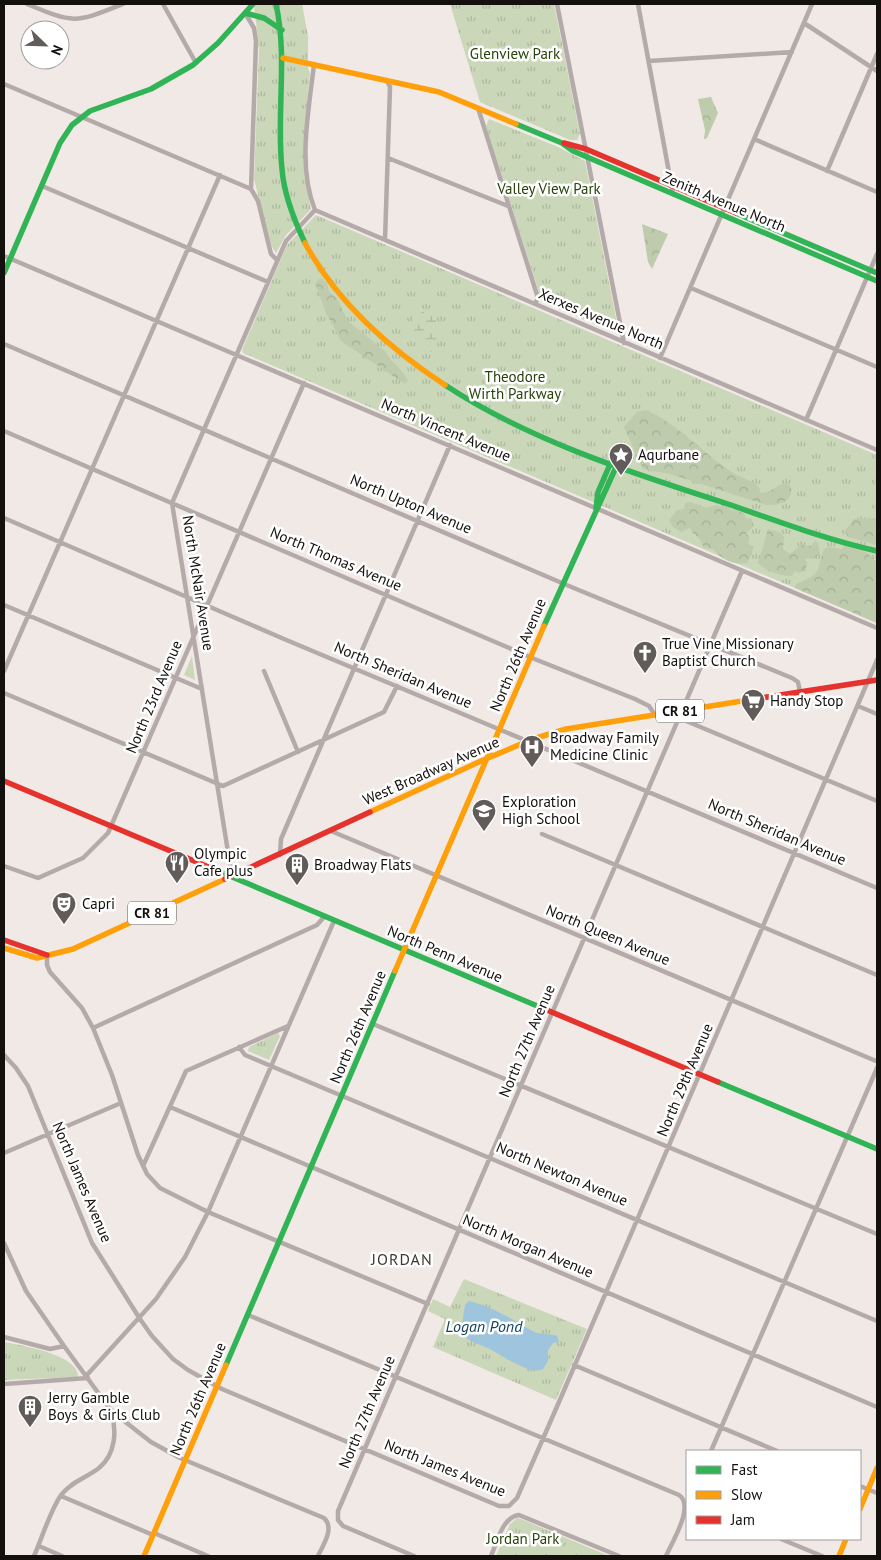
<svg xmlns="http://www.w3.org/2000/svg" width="881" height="1560" font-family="'PT Sans',sans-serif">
  <defs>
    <pattern id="grass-tufts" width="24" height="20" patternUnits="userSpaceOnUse" patternTransform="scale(1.25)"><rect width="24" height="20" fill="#cad7b9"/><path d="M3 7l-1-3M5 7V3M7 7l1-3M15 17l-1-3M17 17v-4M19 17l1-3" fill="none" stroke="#adb89e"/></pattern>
    <pattern id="forest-crowns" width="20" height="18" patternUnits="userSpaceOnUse" patternTransform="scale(1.25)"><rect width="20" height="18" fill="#beccad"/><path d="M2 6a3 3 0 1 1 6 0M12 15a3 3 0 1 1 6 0" fill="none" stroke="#a2ae94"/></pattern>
    <pattern id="wetland-marsh" width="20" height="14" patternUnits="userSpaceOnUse" patternTransform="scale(1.25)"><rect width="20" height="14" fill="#cad7b9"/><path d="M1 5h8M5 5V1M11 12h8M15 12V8" fill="none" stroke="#adb89e"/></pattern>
  </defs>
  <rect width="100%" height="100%" fill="#f1e9e6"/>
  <path fill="url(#grass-tufts)" d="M 254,4 L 302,4 L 308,36 L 308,68 L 310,73 C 305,121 301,162 311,209 L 286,235 L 276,253 L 271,245 L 254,179 L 259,49 Z
    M 450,4 L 554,4 L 580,134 L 577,140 L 570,140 L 480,102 Z
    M 489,119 L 558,147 L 585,161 L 618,328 L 616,333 L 542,302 L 486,126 Z
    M 316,215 L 877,455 L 877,623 L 243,353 L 242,350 L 287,245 Z
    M 192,656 L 195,680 L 184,675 Z
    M 278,1033 L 280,1036 L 269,1060 L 248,1051 L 249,1047 Z
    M 464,1279 L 587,1329 L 556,1400 L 433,1347 L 445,1319 L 428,1311 L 433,1299 L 450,1307 Z
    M 4,1342 C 21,1345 80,1355 78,1377 L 4,1380 Z
    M 517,1518 L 521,1519 L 609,1556 L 496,1556 L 510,1524 Z"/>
  <path fill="url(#forest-crowns)" d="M 711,97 L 718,113 L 707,138 L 704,139 L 705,130 L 698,99 Z
    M 642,224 L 668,234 L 652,269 L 648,262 Z
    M 321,278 L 327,283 L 329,292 L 336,297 L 348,321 L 386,352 C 392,364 403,369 408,381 L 405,384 L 341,341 L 326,313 L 315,283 Z
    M 646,410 C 678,424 702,452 730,471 C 739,478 754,480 760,488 L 759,492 C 772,496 777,480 790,485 C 796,501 778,506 766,505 L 670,474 L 643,469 L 624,427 L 637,412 Z
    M 690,502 L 706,508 L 717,505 L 744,513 L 746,519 L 751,518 L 754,526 L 746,533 L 750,538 L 748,543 L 753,547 L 752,554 L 747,563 C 735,566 720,559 713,549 L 704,548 L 700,540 L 690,528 L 681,532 L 673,527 L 669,520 L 677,510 L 684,509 L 685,503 Z
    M 877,518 L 877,545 L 848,537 L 845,531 L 854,519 Z
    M 768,529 L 781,533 L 784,537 L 783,549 L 790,554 L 801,545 L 811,546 L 815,541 L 818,543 L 820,554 L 813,559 L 807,558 L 805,560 L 807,563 L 806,568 L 800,573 L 795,571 L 792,576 C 782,577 765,571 758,563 L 759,560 Z
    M 844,546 L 866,552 L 877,562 L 877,623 L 795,588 L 796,584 C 823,573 815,574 824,549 L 829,547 L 842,549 Z"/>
  <path fill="url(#wetland-marsh)" d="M 426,310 L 436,313 L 438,339 L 436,350 L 432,352 C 418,347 414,332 412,318 Z"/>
  <path fill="#9ec4de" d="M 469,1301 C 494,1307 513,1320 534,1332 C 539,1334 551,1334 557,1336 L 559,1342 L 553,1343 L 548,1350 L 548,1361 L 543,1369 C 531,1376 501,1355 490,1349 C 481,1345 473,1343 465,1337 L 461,1331 L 465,1305 Z"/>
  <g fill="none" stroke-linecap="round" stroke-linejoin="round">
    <path stroke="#b5aaaa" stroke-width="4.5" d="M 27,4 C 75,24 75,23 123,4
      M 163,4 L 196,63
      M 557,4 L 624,343
      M 638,4 L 673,194
      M 245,13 L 254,28 L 256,41 L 251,189
      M 804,23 L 877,71
      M 649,61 L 792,52
      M 314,64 C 309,110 297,166 315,210
      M 4,84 L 251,189 L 258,201 L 271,254 L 277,260
      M 478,108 L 538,298 L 535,304
      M 754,139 L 877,192
      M 388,158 L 508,206
      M 827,171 L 877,54
      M 42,186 L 268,282
      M 315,210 L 877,450
      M 385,240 L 390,87 L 387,80
      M 4,256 L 877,628
      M 691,288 L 877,367
      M 4,344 L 569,586 L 792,678 L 798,682 L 800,692
      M 660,358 L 812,4
      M 806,420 L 877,254
      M 4,431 L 537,660 L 635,699 L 649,706 L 655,715
      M 4,518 L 284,639 L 877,888
      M 4,605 L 202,689
      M 4,671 L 220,175
      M 264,671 L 298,752
      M 4,693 L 223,786 L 384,712 L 397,686
      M 858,706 L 877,714
      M 679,718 L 877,801
      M 331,831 L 876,1061
      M 542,834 L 877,975
      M 280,855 L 281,839 L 450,445
      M 4,866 L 38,878 L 83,858 L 108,833 L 304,383
      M 232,877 L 172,503 L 286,241 L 315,210
      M 47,955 L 47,965 L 50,972 L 82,1008 L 93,1028 L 112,1075 L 138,1155 L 147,1174 L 160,1188 L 208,1212 L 428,1304
      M 373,1024 L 877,1234
      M 93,1028 L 317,925 L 324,917
      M 239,1047 L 245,1055 L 271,1066 L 877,1321
      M 4,1055 L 16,1068 L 28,1086 L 92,1243 L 140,1319 L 152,1336 L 173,1359 L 188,1370 L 222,1389 L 499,1506 L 509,1506 L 517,1498 L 559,1402 L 877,660
      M 170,1107 L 877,1407
      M 4,1153 L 121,1103
      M 143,1166 L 186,1071 L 288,1026
      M 4,1243 L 26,1291 L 64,1346 L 110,1409 L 119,1417 L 151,1442 L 180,1458 L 324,1518 C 335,1528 323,1545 318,1556
      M 248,1315 L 679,1495 C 695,1506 672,1542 666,1556
      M 4,1337 L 50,1349 L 64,1346
      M 574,1365 L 777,1451
      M 86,1376 L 156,1299 L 185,1257 L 208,1212 L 334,921
      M 4,1384 L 88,1378
      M 711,1451 L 877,1068
      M 860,1486 L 877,1493
      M 61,1496 L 153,1535
      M 154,1533 L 208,1556
      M 781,1539 L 822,1556
      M 39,1546 L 62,1556
      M 34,1556 C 42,1538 50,1511 61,1495 C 71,1482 86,1478 99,1468 C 116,1454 117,1430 111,1411
      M 414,1556 L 343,1526 L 338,1520 L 338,1511 L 742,571
      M 491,1556 C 497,1543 502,1517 519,1515 L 619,1556"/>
    <path stroke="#30b455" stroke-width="5.5" d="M 276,4 C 288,59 276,114 282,169 C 284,195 294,220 305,243
      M 245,13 L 264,18 L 282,30
      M 516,124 L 562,143 L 573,151 L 877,281
      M 736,213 L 877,273
      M 4,273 L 60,143 L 72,125 L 90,111 L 151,89 L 193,65 L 218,43 L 253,4
      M 445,385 C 530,441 632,473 728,504 C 777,521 827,540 877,551
      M 596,508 L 598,492 L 611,462
      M 544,626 L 617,465
      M 218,871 L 542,1008
      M 718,1082 L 877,1149
      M 226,1365 L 395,971"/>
    <path stroke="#ff9f0a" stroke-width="5.5" d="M 283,58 L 439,92 L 516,124
      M 305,243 C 336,301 390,349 445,385
      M 370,812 L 481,761 L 533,739 L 566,729 L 761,698
      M 4,948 L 37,958 L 73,949 L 225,879
      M 395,971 L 544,626
      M 860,1509 L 877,1468
      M 144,1556 L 226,1365
      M 839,1556 L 846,1539"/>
    <path stroke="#e5322d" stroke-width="5.5" d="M 564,143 L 586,149 L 736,213
      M 761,698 L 877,680
      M 4,781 L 218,871
      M 225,879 L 370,812
      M 4,940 L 47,955
      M 542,1008 L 718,1082"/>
  </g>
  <defs>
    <symbol id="sight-pin" viewBox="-11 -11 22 30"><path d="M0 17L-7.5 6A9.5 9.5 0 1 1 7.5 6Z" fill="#615c5a" stroke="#fff"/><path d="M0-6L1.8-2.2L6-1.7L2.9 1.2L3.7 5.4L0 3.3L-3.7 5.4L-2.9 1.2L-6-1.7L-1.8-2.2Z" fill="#fff"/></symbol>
    <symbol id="church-pin" viewBox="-11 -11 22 30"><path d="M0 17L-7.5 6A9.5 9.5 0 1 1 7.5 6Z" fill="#615c5a" stroke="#fff"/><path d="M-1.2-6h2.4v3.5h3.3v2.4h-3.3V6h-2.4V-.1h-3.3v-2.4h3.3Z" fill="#fff"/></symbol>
    <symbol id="supermarket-pin" viewBox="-11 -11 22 30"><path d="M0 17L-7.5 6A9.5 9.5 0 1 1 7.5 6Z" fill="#615c5a" stroke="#fff"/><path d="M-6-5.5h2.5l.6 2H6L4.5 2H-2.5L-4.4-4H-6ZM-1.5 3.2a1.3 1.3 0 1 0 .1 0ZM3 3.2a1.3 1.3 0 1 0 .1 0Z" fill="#fff"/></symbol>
    <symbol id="hospital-pin" viewBox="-11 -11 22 30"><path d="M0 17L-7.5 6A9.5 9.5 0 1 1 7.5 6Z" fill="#615c5a" stroke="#fff"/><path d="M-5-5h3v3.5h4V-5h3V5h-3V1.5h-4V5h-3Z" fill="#fff"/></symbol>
    <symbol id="school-pin" viewBox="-11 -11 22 30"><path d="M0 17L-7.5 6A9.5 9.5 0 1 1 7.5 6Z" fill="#615c5a" stroke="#fff"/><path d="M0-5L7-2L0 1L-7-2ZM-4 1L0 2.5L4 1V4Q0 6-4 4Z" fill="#fff"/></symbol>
    <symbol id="restaurant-pin" viewBox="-11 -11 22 30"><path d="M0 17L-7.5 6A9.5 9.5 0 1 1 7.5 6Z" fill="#615c5a" stroke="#fff"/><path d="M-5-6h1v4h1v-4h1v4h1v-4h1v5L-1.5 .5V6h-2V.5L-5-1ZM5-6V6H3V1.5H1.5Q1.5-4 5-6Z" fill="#fff"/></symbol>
    <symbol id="building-pin" viewBox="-11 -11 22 30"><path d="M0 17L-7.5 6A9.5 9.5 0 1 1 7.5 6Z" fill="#615c5a" stroke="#fff"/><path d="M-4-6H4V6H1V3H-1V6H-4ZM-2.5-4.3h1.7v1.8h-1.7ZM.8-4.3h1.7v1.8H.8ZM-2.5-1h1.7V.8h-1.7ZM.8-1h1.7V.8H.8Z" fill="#fff"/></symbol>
    <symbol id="theatre-pin" viewBox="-11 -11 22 30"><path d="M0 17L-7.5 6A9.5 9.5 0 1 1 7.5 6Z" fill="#615c5a" stroke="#fff"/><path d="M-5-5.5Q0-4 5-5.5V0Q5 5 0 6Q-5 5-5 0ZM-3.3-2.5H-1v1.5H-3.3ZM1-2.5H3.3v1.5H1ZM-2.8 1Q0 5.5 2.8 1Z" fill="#fff"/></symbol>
  </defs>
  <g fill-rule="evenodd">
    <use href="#sight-pin" x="607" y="441" width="28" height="38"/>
    <use href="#church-pin" x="631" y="639" width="28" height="38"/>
    <use href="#supermarket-pin" x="739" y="687" width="28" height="38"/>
    <use href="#hospital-pin" x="518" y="733" width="28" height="38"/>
    <use href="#school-pin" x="470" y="797" width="28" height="38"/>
    <use href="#restaurant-pin" x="163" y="849" width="28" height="38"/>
    <use href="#building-pin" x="283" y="851" width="28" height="38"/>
    <use href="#theatre-pin" x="50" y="890" width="28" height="38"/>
    <use href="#building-pin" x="16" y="1393" width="28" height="38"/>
  </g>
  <g text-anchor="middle" stroke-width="5" stroke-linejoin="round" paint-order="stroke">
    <g fill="#fff" stroke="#5a5856" stroke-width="1">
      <rect x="656" y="699.5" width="48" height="23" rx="4"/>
      <rect x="128" y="901.5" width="48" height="23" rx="4"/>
    </g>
    <g font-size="14" font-weight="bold" fill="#14100e">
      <text x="680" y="716">CR 81</text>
      <text x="152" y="918">CR 81</text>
    </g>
    <g font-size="15" fill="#264309" stroke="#fff">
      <text x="515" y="59">Glenview Park</text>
      <text x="549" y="194">Valley View Park</text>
      <text x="515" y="382">Theodore<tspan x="515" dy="17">Wirth Parkway</tspan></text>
      <text x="523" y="1544">Jordan Park</text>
    </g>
    <g font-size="15" fill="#14100e" stroke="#fff">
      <text transform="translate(724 202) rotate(23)" y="5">Zenith Avenue North</text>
      <text transform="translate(601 319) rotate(23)" y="5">Xerxes Avenue North</text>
      <text transform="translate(446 430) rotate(23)" y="5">North Vincent Avenue</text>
      <text transform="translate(411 504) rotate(23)" y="5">North Upton Avenue</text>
      <text transform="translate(336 559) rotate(23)" y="5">North Thomas Avenue</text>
      <text transform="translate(198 583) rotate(81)" y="5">North McNair Avenue</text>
      <text transform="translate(518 655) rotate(-67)" y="5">North 26th Avenue</text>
      <text transform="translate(403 675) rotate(23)" y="5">North Sheridan Avenue</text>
      <text transform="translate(154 697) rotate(-67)" y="5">North 23rd Avenue</text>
      <text transform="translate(431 771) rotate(-24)" y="5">West Broadway Avenue</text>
      <text transform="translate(777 832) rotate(23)" y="5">North Sheridan Avenue</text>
      <text transform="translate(608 935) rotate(23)" y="5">North Queen Avenue</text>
      <text transform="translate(445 954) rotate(23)" y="5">North Penn Avenue</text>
      <text transform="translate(358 1027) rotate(-67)" y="5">North 26th Avenue</text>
      <text transform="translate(527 1041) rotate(-67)" y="5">North 27th Avenue</text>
      <text transform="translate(685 1080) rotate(-67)" y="5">North 29th Avenue</text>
      <text transform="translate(562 1174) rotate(23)" y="5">North Newton Avenue</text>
      <text transform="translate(82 1182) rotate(67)" y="5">North James Avenue</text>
      <text transform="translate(528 1246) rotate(23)" y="5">North Morgan Avenue</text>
      <text transform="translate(198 1399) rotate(-67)" y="5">North 26th Avenue</text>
      <text transform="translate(367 1412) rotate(-67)" y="5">North 27th Avenue</text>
      <text transform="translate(445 1468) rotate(22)" y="5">North James Avenue</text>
    </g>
    <g font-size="15" fill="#14100e" stroke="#fff" text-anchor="start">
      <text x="638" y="460">Aqurbane</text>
      <text x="662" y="649">True Vine Missionary<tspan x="662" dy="17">Baptist Church</tspan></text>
      <text x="770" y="706">Handy Stop</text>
      <text x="550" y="743">Broadway Family<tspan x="550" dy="17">Medicine Clinic</tspan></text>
      <text x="502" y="807">Exploration<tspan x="502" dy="17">High School</tspan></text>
      <text x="194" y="859">Olympic<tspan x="194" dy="17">Cafe plus</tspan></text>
      <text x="314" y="870">Broadway Flats</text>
      <text x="82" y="909">Capri</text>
      <text x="48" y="1403">Jerry Gamble<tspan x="48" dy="17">Boys &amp; Girls Club</tspan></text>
    </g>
    <g font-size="16" letter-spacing="1" fill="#413732" stroke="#fff">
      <text x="402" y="1265">JORDAN</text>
    </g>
    <g font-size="16" font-style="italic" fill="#14415c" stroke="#fff">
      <text x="484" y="1332">Logan Pond</text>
    </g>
  </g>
  <rect width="881" height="1560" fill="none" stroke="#14100e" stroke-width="10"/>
  <rect x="686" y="1450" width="175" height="90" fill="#ffffff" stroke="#a19f9f"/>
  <rect x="696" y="1466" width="25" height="8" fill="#30b455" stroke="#a19f9f"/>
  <text x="731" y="1475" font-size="15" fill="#14100e">Fast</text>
  <rect x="696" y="1491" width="25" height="8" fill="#ff9f0a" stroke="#a19f9f"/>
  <text x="731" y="1500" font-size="15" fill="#14100e">Slow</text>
  <rect x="696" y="1516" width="25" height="8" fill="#e5322d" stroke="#a19f9f"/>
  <text x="731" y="1525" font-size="15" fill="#14100e">Jam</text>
  <g transform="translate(45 45) rotate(113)"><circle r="24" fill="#ffffff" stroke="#a19f9f"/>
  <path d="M0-4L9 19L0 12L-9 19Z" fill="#615c5a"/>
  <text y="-8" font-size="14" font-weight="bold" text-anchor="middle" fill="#14100e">N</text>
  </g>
</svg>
